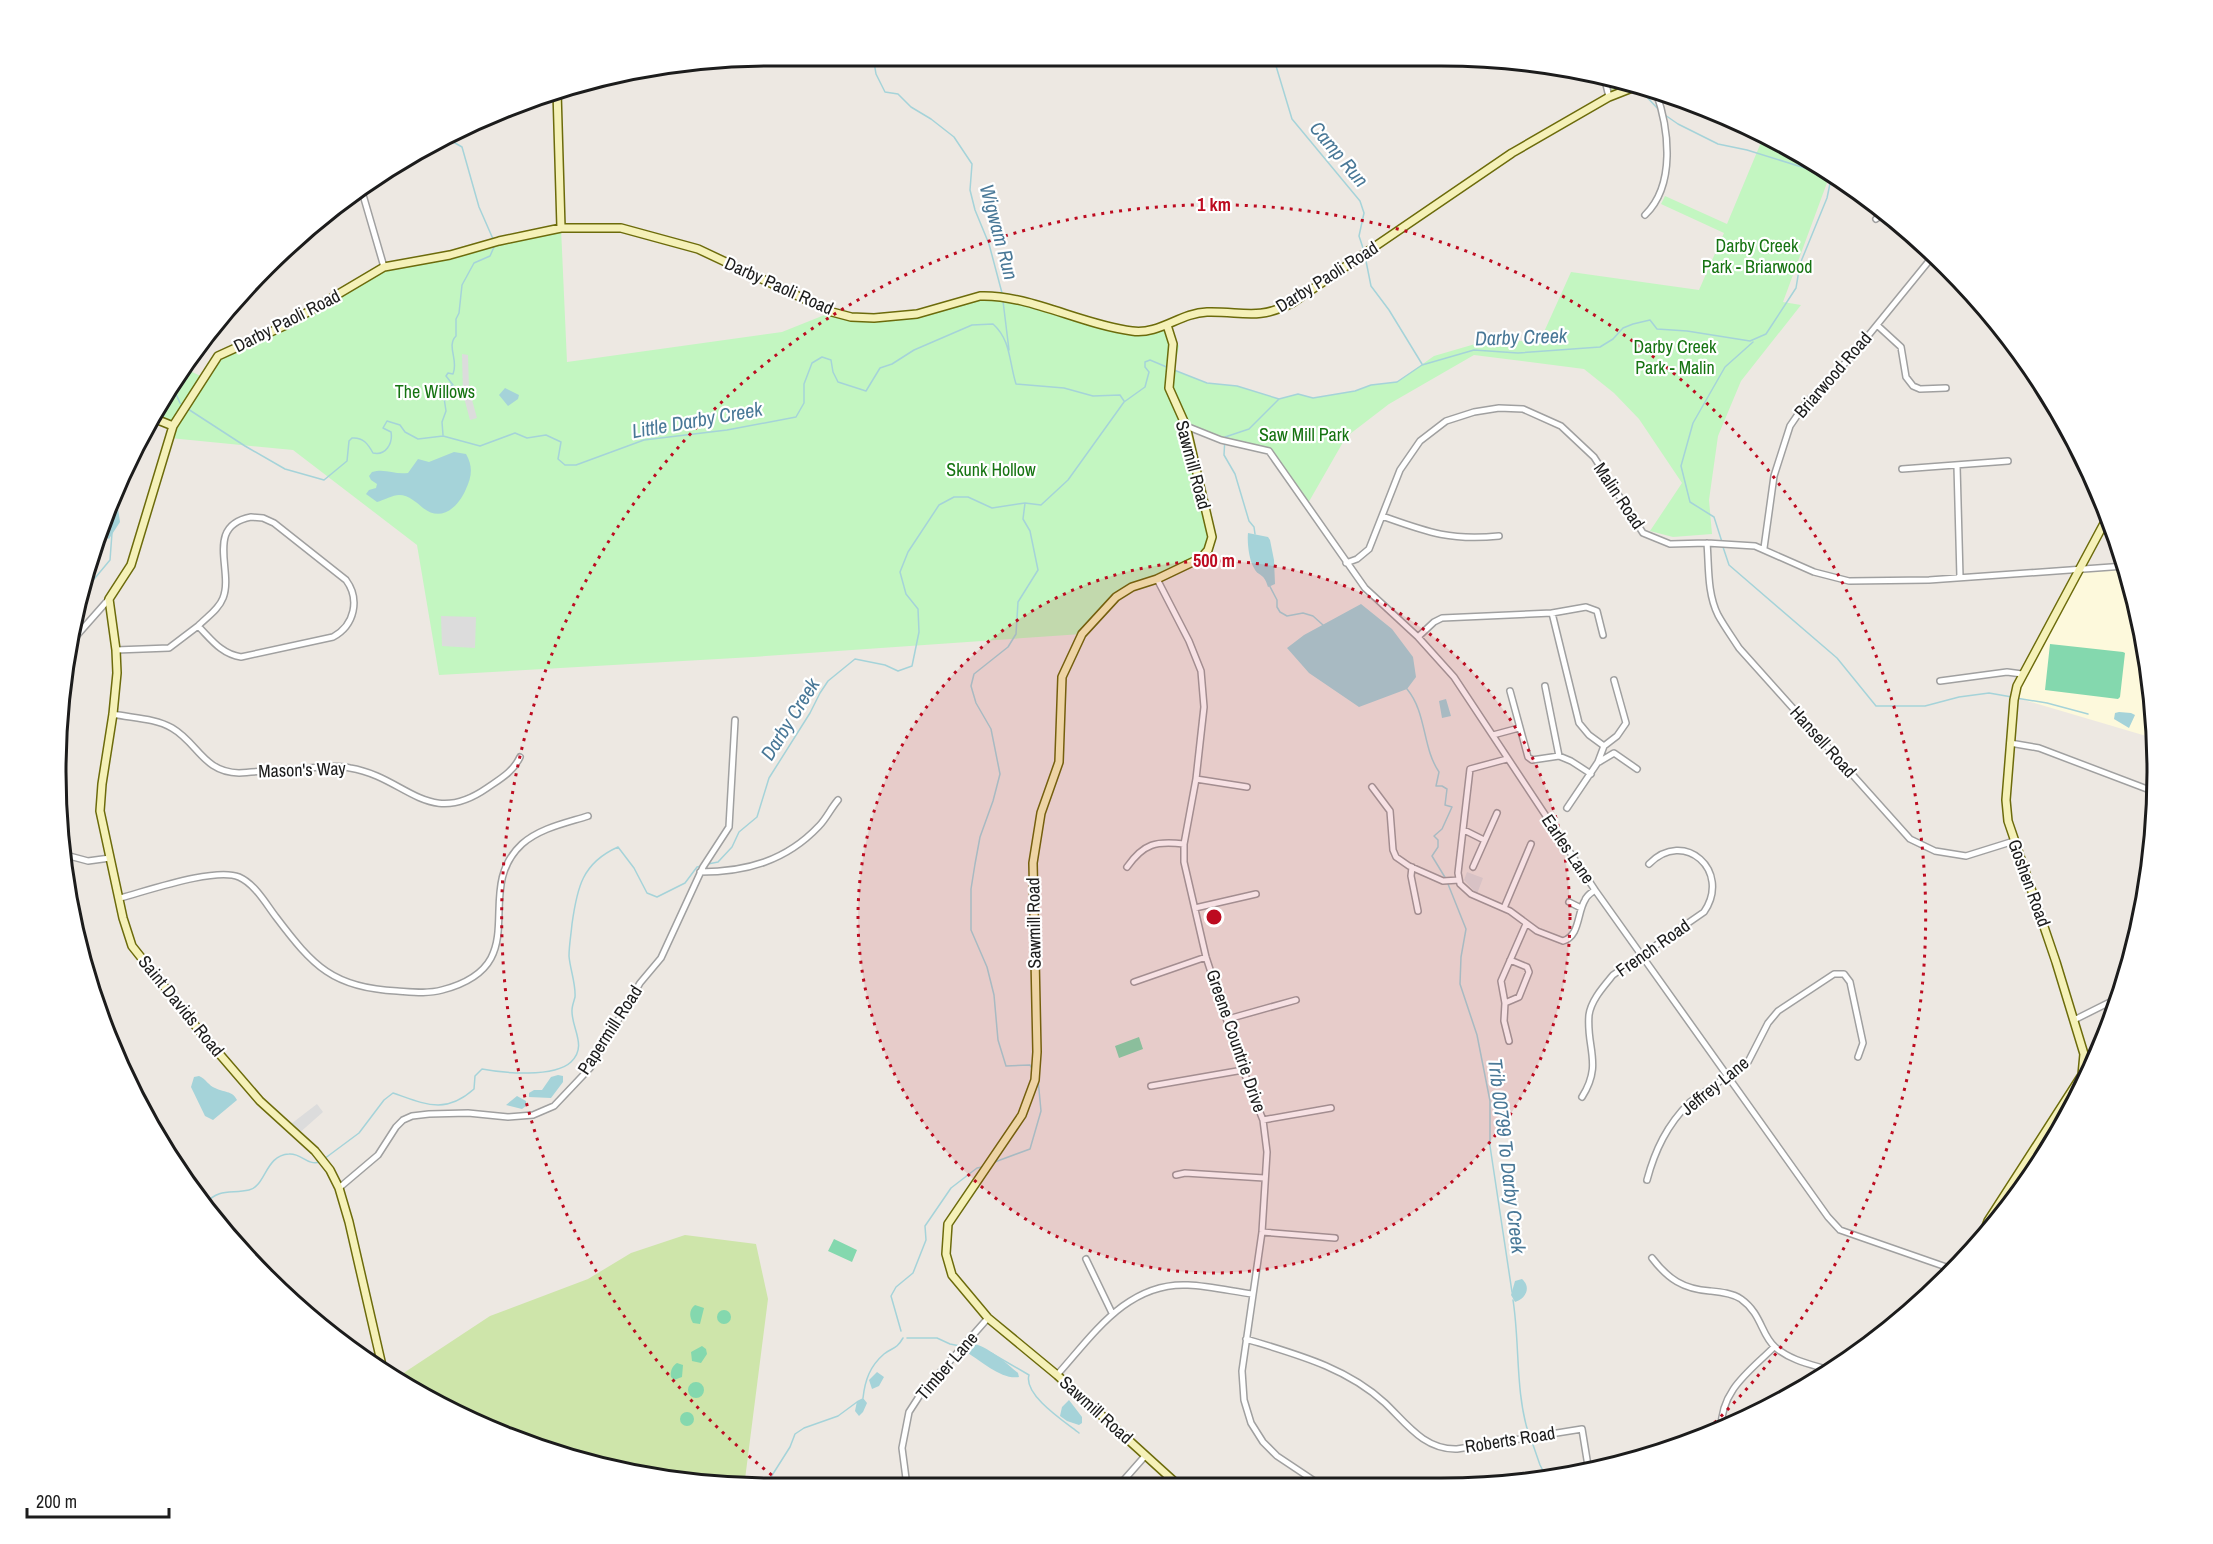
<svg xmlns="http://www.w3.org/2000/svg" width="2213" height="1544" font-family="'Archivo Narrow',sans-serif">
  <rect width="100%" height="100%" fill="#ede8e2"/>
  <path fill="#fdf9dc" d="M 2125,566 L 2151,678 L 2153,738 L 2014,697 L 2080,570 Z"/>
  <path fill="#cee5aa" d="M 1604,76 L 1641,88 L 1609,97 Z
    M 685,1235 L 756,1244 L 768,1299 L 744,1487 L 725,1487 L 587,1464 L 455,1415 L 396,1378 L 490,1316 L 588,1279 L 631,1253 Z"/>
  <path fill="#c3f6c1" d="M 1770,137 L 1799,151 L 1831,172 L 1783,302 L 1801,305 L 1741,381 L 1718,436 L 1709,500 L 1712,534 L 1673,537 L 1650,531 L 1682,483 L 1639,419 L 1614,393 L 1584,369 L 1474,355 L 1389,404 L 1346,437 L 1307,505 L 1269,451 L 1246,446 L 1186,426 L 1212,537 L 1201,558 L 1116,597 L 1082,634 L 753,657 L 439,675 L 417,545 L 293,450 L 170,438 L 173,426 L 153,418 L 181,367 L 203,377 L 218,356 L 286,325 L 384,267 L 561,228 L 567,362 L 782,332 L 832,312 L 851,317 L 917,314 L 990,295 L 1133,331 L 1167,325 L 1179,346 L 1174,370 L 1207,383 L 1237,386 L 1279,399 L 1298,394 L 1313,398 L 1355,391 L 1371,385 L 1397,382 L 1434,356 L 1482,342 L 1512,340 L 1539,343 L 1571,272 L 1699,290 L 1724,233 L 1661,204 L 1665,196 L 1727,224 L 1762,140 Z"/>
  <path fill="#84d8ae" d="M 2050,644 L 2123,652 L 2125,653 L 2120,697 L 2118,699 L 2045,690 Z
    M 1139,1037 L 1143,1049 L 1119,1058 L 1115,1046 Z
    M 834,1239 L 857,1250 L 852,1262 L 828,1251 Z
    M 695,1305 L 704,1308 L 700,1324 L 693,1323 C 689,1316 689,1310 695,1305 Z
    M717 1317a7 7 0 1 1 14 0a7 7 0 1 1-14 0Z
    M 702,1346 L 706,1349 L 707,1354 L 701,1363 L 692,1361 L 691,1352 Z
    M 677,1363 L 683,1365 L 682,1377 L 674,1380 L 671,1377 C 670,1372 672,1366 677,1363 Z
    M688 1390a8 8 0 1 1 16 0a8 8 0 1 1-16 0Z
    M680 1419a7 7 0 1 1 14 0a7 7 0 1 1-14 0Z"/>
  <path fill="#dcdcdc" d="M 462,354 L 468,355 L 469,389 L 477,418 L 470,420 L 463,394 Z
    M 441,616 L 476,617 L 475,648 L 442,646 Z
    M 1467,872 L 1483,878 L 1477,894 L 1464,880 Z
    M 317,1104 L 323,1112 L 297,1135 L 287,1127 Z"/>
  <path fill="#a5d3d9" d="M 505,388 L 519,395 L 518,399 L 508,406 L 499,395 Z
    M 454,452 L 466,454 C 473,466 472,476 466,489 C 459,506 442,523 423,508 C 417,503 409,495 399,495 C 393,495 384,500 377,502 L 366,494 L 369,490 L 376,488 L 377,484 L 371,480 L 369,476 L 372,472 C 386,468 394,475 408,473 L 418,459 L 429,462 Z
    M 115,488 L 120,522 L 109,539 L 101,534 L 110,498 Z
    M 1248,533 L 1268,537 L 1270,540 L 1274,560 L 1275,584 L 1268,587 C 1264,572 1258,577 1254,568 C 1249,560 1247,542 1248,533 Z
    M 1361,604 L 1392,629 L 1413,657 L 1416,677 L 1407,689 L 1359,707 L 1309,673 L 1287,648 L 1304,635 Z
    M 1446,699 L 1451,716 L 1442,718 L 1439,701 Z
    M 2119,712 L 2131,713 L 2135,715 L 2129,728 L 2114,719 L 2115,713 Z
    M 558,1075 L 563,1076 L 563,1082 L 551,1098 L 529,1097 L 529,1093 L 534,1090 L 542,1090 L 551,1077 Z
    M 199,1076 C 206,1079 209,1086 215,1088 C 224,1093 232,1090 237,1100 L 213,1120 L 205,1116 L 191,1087 L 194,1077 Z
    M 517,1096 L 526,1101 L 526,1106 L 522,1109 L 506,1105 Z
    M 1522,1279 C 1532,1288 1525,1299 1515,1302 L 1511,1295 L 1515,1281 Z
    M 971,1343 C 988,1346 1006,1363 1018,1373 L 1019,1377 C 1002,1380 982,1362 968,1353 L 966,1346 Z
    M 877,1372 L 884,1377 L 879,1386 L 872,1389 L 869,1380 Z
    M 863,1398 L 867,1403 L 863,1412 L 859,1416 L 855,1411 L 857,1401 Z
    M 1069,1400 L 1082,1417 L 1082,1423 L 1079,1425 L 1067,1421 L 1060,1416 L 1062,1407 Z"/>
  <g fill="none" stroke-linecap="round" stroke-linejoin="round">
    <path stroke="#a5d3d9" stroke-width="1.5" d="M 873,56 L 876,74 L 885,92 L 898,94 L 911,107 L 931,119 L 954,137 L 972,164 L 970,190 L 975,210 L 989,244 L 1002,293
      M 1273,56 L 1292,119 L 1360,201 L 1364,213 L 1359,236 L 1364,251
      M 1641,87 L 1644,94 L 1659,110
      M 1665,115 L 1678,124 L 1718,144 L 1747,150 L 1831,176
      M 443,136 L 462,147 L 479,207 L 493,239
      M 1365,256 L 1371,286 L 1389,310 L 1422,364
      M 1003,301 L 1009,350
      M 1174,370 L 1207,383 L 1237,386 L 1279,399 L 1298,394 L 1313,398 L 1355,391 L 1371,385 L 1397,382 L 1422,365 L 1474,350 L 1518,353 L 1600,347 L 1613,339 L 1623,328 L 1633,324 L 1650,320 L 1657,329 L 1687,331 L 1750,341 L 1766,334 L 1796,288 L 1800,264 L 1827,198 L 1832,174
      M 171,383 L 180,403 L 184,406
      M 164,397 L 173,389
      M 188,409 L 245,446 L 285,469 L 324,480 L 347,461 L 349,441 L 352,438 C 363,437 368,444 373,453 C 386,456 393,443 391,432 L 383,428 L 387,421 L 400,425 L 405,432 L 418,439 L 443,436 L 480,446 L 515,433 L 527,438 L 546,435 L 561,442 L 558,459 L 565,465 L 576,465 L 644,440 L 727,430 L 796,417 L 804,403 L 804,384 L 812,363 L 822,357 L 831,360 L 833,372 L 838,382 L 866,391 L 880,368 L 892,364 L 914,350 L 972,325 L 993,324 C 1011,340 1009,362 1016,384 L 1064,388 L 1093,396 L 1120,395 L 1124,401
      M 443,435 L 442,422 L 446,411 L 443,391 L 453,385 L 446,376 L 448,373 L 453,374 C 459,360 446,346 456,336 L 456,319 L 459,313 L 462,285 L 474,263 L 490,256 L 494,247
      M 1025,503 L 1023,519 L 1030,531 L 1038,570 L 1018,602 L 1016,634 L 1008,647 L 974,674 L 971,686 L 976,703 L 991,729 L 1000,774 L 993,801 L 980,837 L 975,864 L 971,889 L 971,930 L 987,967 L 994,995 L 998,1040 L 1006,1066 L 1030,1065 L 1033,1070
      M 1255,534 L 1254,527 L 1249,521 L 1235,474 L 1224,455 L 1225,437 L 1249,429 L 1279,399
      M 1722,542 L 1714,517 L 1690,502 L 1681,466 L 1693,423 L 1725,367 L 1753,342
      M 1723,547 L 1729,565 L 1837,658 L 1876,706 L 1925,706 L 1959,697 L 1989,693 L 2012,697
      M 1265,577 L 1277,600 L 1277,607 L 1280,612 L 1287,616 L 1303,613 L 1313,616 L 1323,625
      M 85,590 L 110,560 L 112,533
      M 1407,689 C 1427,713 1422,747 1439,772 L 1436,786 L 1442,786 L 1447,789 L 1445,805 L 1452,807 L 1442,829 L 1434,836 L 1438,840 L 1438,847 L 1432,856 L 1446,879
      M 2016,698 L 2047,703 L 2088,714
      M 708,864 L 718,862 L 732,847 L 739,832 L 757,817 L 769,778 L 810,713 L 820,693 L 828,681 L 855,659 L 885,665 L 898,671 L 912,666 L 919,632 L 918,609 L 906,594 L 900,572 L 908,552 L 939,505 L 954,497 L 968,497 L 992,508 L 1025,503 L 1041,505 L 1068,480 L 1124,402 L 1145,387 L 1149,372 L 1145,367 L 1145,362 L 1150,360 L 1169,368
      M 1448,884 L 1466,929 L 1461,957 L 1460,984 L 1477,1035 L 1490,1101 L 1490,1146 L 1512,1292
      M 324,1159 L 359,1133 L 384,1100 L 393,1093 C 425,1104 445,1115 474,1089 L 475,1076 L 482,1069 C 503,1073 554,1078 571,1062 C 588,1046 571,1028 572,1010 C 572,1006 574,1001 575,997 C 576,984 570,969 569,956 C 569,946 571,935 572,924 C 577,888 582,863 618,847 L 634,868 L 647,893 L 657,897 L 685,883 L 697,867 L 701,866
      M 992,1163 L 1030,1149 L 1041,1111 L 1038,1079
      M 206,1203 C 219,1188 232,1194 249,1190 C 266,1186 265,1155 289,1154 C 302,1153 307,1166 320,1162
      M 1513,1300 C 1520,1344 1515,1392 1529,1435
      M 901,1331 L 891,1296 L 896,1287 L 913,1273 L 926,1240 L 925,1226 L 951,1188 L 977,1168 L 982,1167
      M 907,1338 L 937,1338 L 950,1344 L 960,1346
      M 991,1353 L 1029,1375 C 1023,1395 1065,1422 1079,1433
      M 863,1398 C 865,1380 870,1366 884,1354 C 893,1347 896,1350 903,1338
      M 1531,1439 L 1540,1465 L 1548,1480
      M 769,1487 L 771,1477 L 790,1447 L 795,1434 L 804,1428 L 838,1416 L 857,1402"/>
    <defs>
      <path id="street" d="M 1604,76 L 1609,97
        M 361,188 L 384,267
        M 1645,215 C 1676,185 1669,129 1656,92
        M 1876,219 L 1887,212
        M 1877,325 L 1901,347 L 1906,377 L 1913,386 L 1920,389 L 1946,388
        M 1186,426 L 1221,440 L 1269,451 L 1365,588 L 1418,637 L 1454,677 L 1595,890 L 1828,1217 L 1840,1230 L 1952,1269
        M 1957,466 L 1960,577
        M 1902,469 L 2008,461
        M 1382,516 C 1427,532 1450,541 1499,536
        M 251,517 L 263,518 L 274,523 L 346,580 C 360,599 355,625 333,637 L 241,657 C 221,654 211,639 198,626 C 207,617 219,609 223,598 C 234,571 204,526 251,517 Z
        M 1707,543 C 1709,566 1707,593 1718,615 C 1724,626 1732,637 1739,648 L 1910,839 L 1935,851 L 1966,856 L 2014,841
        M 1764,548 L 1774,476 L 1790,426 L 1805,404 L 1850,358 L 1933,256
        M 1346,563 L 1357,559 L 1369,549 L 1400,470 L 1420,441 L 1446,421 L 1474,412 L 1499,408 L 1523,409 L 1561,426 L 1594,457 L 1643,533 L 1670,544 L 1707,543 L 1755,546 L 1814,572 L 1849,581 L 1929,580 L 2125,566
        M 1157,579 L 1189,641 L 1201,671 L 1204,707 L 1196,779 L 1184,844 L 1184,862 L 1206,957 L 1243,1070 L 1263,1120 L 1267,1152 L 1262,1232 L 1242,1371 L 1244,1400 L 1251,1423 L 1263,1442 L 1277,1456 L 1319,1484
        M 1552,613 L 1579,723 L 1589,735 L 1604,746
        M 1418,637 L 1434,622 L 1442,618 L 1552,613 L 1586,607 L 1597,611 L 1603,635
        M 71,642 L 109,599
        M 116,650 L 169,648 L 198,626
        M 1940,681 L 2007,672 L 2022,674
        M 1545,686 L 1559,756
        M 1510,691 L 1528,757 L 1532,760 L 1559,756 L 1571,761 L 1591,774
        M 113,714 C 131,718 155,718 172,728 C 198,743 203,772 239,773 C 262,771 286,770 309,768 C 322,767 336,765 350,768 C 406,777 428,829 487,788 C 500,779 513,772 520,757
        M 1493,735 L 1519,728
        M 2010,743 L 2039,748 L 2155,792
        M 1507,759 L 1470,769 L 1458,873 L 1460,884 L 1471,894 L 1510,911 L 1537,931 L 1563,941 C 1580,936 1577,913 1585,900 C 1587,895 1591,893 1595,890
        M 1599,762 L 1614,753 L 1637,769
        M 1196,779 L 1247,787
        M 1372,787 L 1390,811 L 1393,850 L 1396,857 L 1409,866 L 1443,881 L 1459,880
        M 1567,808 L 1598,762 L 1604,746 L 1617,736 L 1626,723 L 1614,680
        M 1464,830 L 1484,840
        M 62,854 L 88,861 L 110,858
        M 1127,867 C 1144,843 1156,841 1184,844
        M 1412,867 L 1411,876 L 1418,911
        M 1473,867 L 1497,813
        M 700,872 C 746,872 786,861 819,826 C 826,819 831,808 838,800
        M 120,898 C 147,891 215,867 239,877 C 255,884 266,904 276,917 C 313,966 333,988 397,991 C 412,992 428,994 442,990 C 538,965 470,892 522,844 C 540,828 566,823 588,816
        M 1569,902 L 1581,908
        M 1195,908 L 1256,894
        M 1504,908 L 1531,844
        M 1134,982 L 1206,957
        M 1505,1003 L 1519,997 L 1529,972 L 1527,967 L 1510,960
        M 1228,1019 L 1296,1000
        M 2074,1020 L 2118,998
        M 1509,1041 L 1504,1021 L 1505,1003 L 1501,981 L 1526,924
        M 1151,1086 L 1243,1070
        M 1582,1097 C 1603,1064 1586,1048 1589,1015 C 1591,1000 1604,986 1613,975 L 1704,912 C 1732,871 1684,828 1649,864
        M 1263,1120 L 1331,1108
        M 1176,1175 L 1185,1173 L 1264,1178
        M 1647,1180 C 1655,1150 1667,1125 1690,1102 L 1748,1062 L 1768,1023 L 1778,1011 L 1834,974 L 1844,974 L 1850,982 L 1863,1043 L 1858,1057
        M 339,1188 L 378,1155 L 396,1127 L 403,1120 L 412,1116 L 429,1114 L 468,1113 L 508,1117 L 533,1115 L 554,1106 L 590,1068 L 640,983 L 661,958 L 703,867 L 729,827 L 735,720
        M 1262,1232 L 1335,1238
        M 1652,1258 C 1668,1279 1683,1289 1710,1291 C 1720,1292 1732,1293 1741,1299 C 1762,1314 1761,1335 1775,1347 C 1790,1360 1809,1364 1826,1369
        M 1086,1259 L 1112,1313
        M 1246,1339 C 1295,1354 1346,1367 1385,1403 C 1406,1423 1424,1450 1457,1449 L 1582,1429 L 1589,1472
        M 1057,1375 C 1093,1335 1127,1282 1188,1285 C 1209,1286 1231,1291 1252,1294
        M 1721,1429 C 1721,1390 1749,1372 1774,1347
        M 1116,1485 L 1123,1481 L 1145,1456
        M 907,1486 L 902,1448 L 909,1412 L 920,1395 L 988,1318"/>
      <path id="secondary" d="M 557,91 L 561,228
        M 1167,325 L 1173,344 L 1169,388 L 1186,426 L 1212,537 L 1208,550 L 1201,558 L 1157,579 L 1132,587 L 1116,597 L 1082,634 L 1062,677 L 1059,762 L 1041,813 L 1033,863 L 1037,1052 L 1035,1080 L 1022,1115 L 948,1224 L 946,1254 L 952,1275 L 988,1318 L 1057,1375 L 1177,1484
        M 153,418 L 173,426
        M 1981,1239 L 1988,1221 L 2082,1075 L 2084,1054 L 2056,962 L 2008,821 L 2006,800 L 2014,700 L 2017,686 L 2108,516
        M 383,1370 L 349,1222 L 339,1188 L 330,1170 L 315,1151 L 260,1101 L 198,1029 L 132,946 L 123,918 L 100,811 L 102,784 L 113,714 L 117,673 L 116,650 L 109,599 L 131,565 L 173,426 L 218,356 L 286,325 L 384,267 L 450,255 L 499,241 L 561,228 L 621,228 L 698,249 L 832,312 L 851,317 L 874,318 L 917,314 L 980,296 C 1027,294 1083,325 1132,331 C 1159,335 1180,313 1207,312 C 1242,311 1257,321 1292,303 L 1512,153 L 1609,97 L 1637,86"/>
    </defs>
    <use href="#street" stroke="#a0a0a0" stroke-width="8"/>
    <use href="#secondary" stroke="#6c6b0b" stroke-width="10"/>
    <use href="#street" stroke="#fff" stroke-width="5"/>
    <use href="#secondary" stroke="#f5f1b8" stroke-width="7"/>
  </g>
  <circle cx="1214" cy="917" r="356" fill="#bd0b20" fill-opacity=".12"/>
  <g fill="none" stroke="#bd0b20" stroke-width="3" stroke-dasharray="3 6">
    <circle cx="1214" cy="917" r="356"/>
    <path d="M786 1486A712 712 0 1 1 1704 1433"/>
  </g>
  <g text-anchor="middle" stroke-width="4.5" stroke-linejoin="round" paint-order="stroke">
    <g font-size="18" fill="#157311" stroke="#fff">
      <text x="1757" y="252">Darby Creek<tspan x="1757" dy="21">Park - Briarwood</tspan></text>
      <text x="1675" y="353">Darby Creek<tspan x="1675" dy="21">Park - Malin</tspan></text>
      <text x="435" y="398">The Willows</text>
      <text x="1304" y="441">Saw Mill Park</text>
      <text x="991" y="476">Skunk Hollow</text>
    </g>
    <g font-size="18" fill="#1c1c1c" stroke="#fff">
      <text transform="translate(1327 277) rotate(-32)" y="6">Darby Paoli Road</text>
      <text transform="translate(779 286) rotate(24)" y="6">Darby Paoli Road</text>
      <text transform="translate(287 321) rotate(-27)" y="6">Darby Paoli Road</text>
      <text transform="translate(1833 375) rotate(-49)" y="6">Briarwood Road</text>
      <text transform="translate(1193 465) rotate(75)" y="6">Sawmill Road</text>
      <text transform="translate(1619 496) rotate(56)" y="6">Malin Road</text>
      <text transform="translate(1823 742) rotate(48)" y="6">Hansell Road</text>
      <text transform="translate(302 770) rotate(-2)" y="6">Mason's Way</text>
      <text transform="translate(1568 849) rotate(56)" y="6">Earles Lane</text>
      <text transform="translate(2029 883) rotate(70)" y="6">Goshen Road</text>
      <text transform="translate(1034 923) rotate(-91)" y="6">Sawmill Road</text>
      <text transform="translate(1653 948) rotate(-35)" y="6">French Road</text>
      <text transform="translate(181 1006) rotate(51)" y="6">Saint Davids Road</text>
      <text transform="translate(610 1030) rotate(-57)" y="6">Papermill Road</text>
      <text transform="translate(1236 1041) rotate(71)" y="6">Greene Countrie Drive</text>
      <text transform="translate(1715 1086) rotate(-39)" y="6">Jeffrey Lane</text>
      <text transform="translate(947 1366) rotate(-49)" y="6">Timber Lane</text>
      <text transform="translate(1096 1410) rotate(42)" y="6">Sawmill Road</text>
      <text transform="translate(1510 1440) rotate(-9)" y="6">Roberts Road</text>
    </g>
    <g font-size="20" font-style="italic" fill="#497897" stroke="#fff">
      <text transform="translate(1339 154) rotate(50)" y="7">Camp Run</text>
      <text transform="translate(999 232) rotate(75)" y="7">Wigwam Run</text>
      <text transform="translate(1521 337) rotate(-2)" y="7">Darby Creek</text>
      <text transform="translate(697 420) rotate(-10)" y="7">Little Darby Creek</text>
      <text transform="translate(790 719) rotate(-58)" y="7">Darby Creek</text>
      <text transform="translate(1507 1156) rotate(83)" y="7">Trib 00799 To Darby Creek</text>
    </g>
  </g>
  <path d="M0 0H2213V1544H0ZM772 66H1441A706 706 0 0 1 2147 772V772A706 706 0 0 1 1441 1478H772A706 706 0 0 1 66 772V772A706 706 0 0 1 772 66Z" fill="#fff" fill-rule="evenodd"/>
  <path fill="none" stroke="#1c1c1c" stroke-width="3" d="M772 66H1441A706 706 0 0 1 2147 772V772A706 706 0 0 1 1441 1478H772A706 706 0 0 1 66 772V772A706 706 0 0 1 772 66Z"/>
  <circle cx="1214" cy="917" r="9" fill="#bd0b20" stroke="#fff" stroke-width="3"/>
  <g font-size="18" text-anchor="middle" font-weight="bold" fill="#bd0b20" stroke="#fff" stroke-width="4.5" stroke-linejoin="round" paint-order="stroke">
    <text x="1214" y="211">1 km</text>
    <text x="1214" y="567">500 m</text>
  </g>
  <path d="M27 1508v9h142v-9" fill="none" stroke="#1c1c1c" stroke-width="3"/>
  <text x="36" y="1508" font-size="18" fill="#1c1c1c" stroke="#ffffff" stroke-width="4.5" paint-order="stroke">200 m</text>
</svg>
